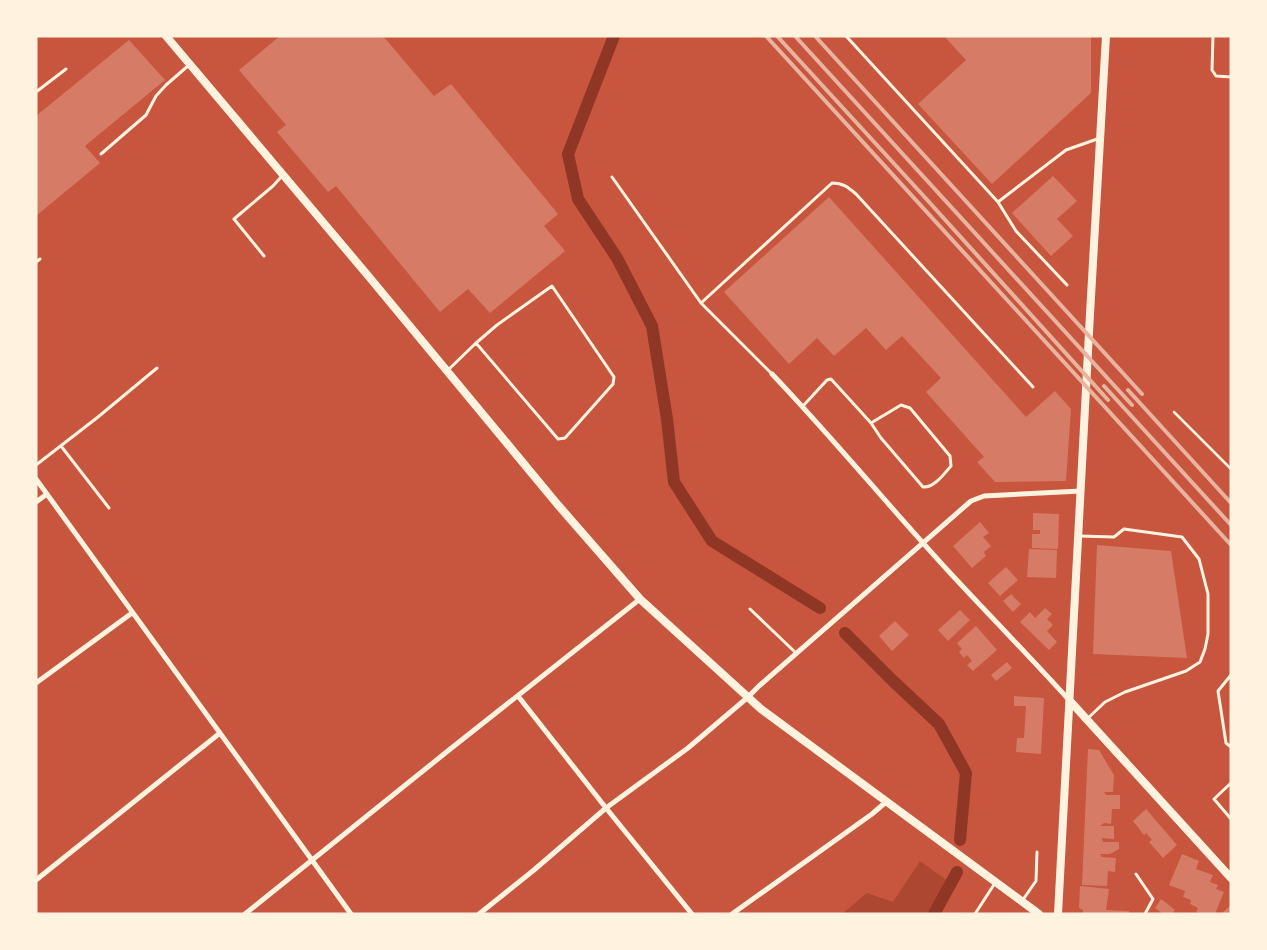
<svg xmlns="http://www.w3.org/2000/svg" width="1267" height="950" font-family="'Sofia Sans Condensed',sans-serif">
  <rect width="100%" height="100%" fill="#c8553d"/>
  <path fill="#ae4732" d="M 920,861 L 952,884 L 937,914 L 842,914 L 867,893 L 893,902 Z"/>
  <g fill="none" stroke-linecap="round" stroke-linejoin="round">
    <path stroke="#8f3625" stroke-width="12" d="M 614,36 L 568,154 L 578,199 L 617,258 L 652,326 L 667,419 L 674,482 L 712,541 L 820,608
      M 845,633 L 892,680 L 939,724 L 966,773 L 960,840
      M 934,914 L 957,872"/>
  </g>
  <path fill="#d67c66" d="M 280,36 L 383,36 L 434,96 L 451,84 L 558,214 L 544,226 L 565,251 L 490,313 L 468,289 L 440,312 L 336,186 L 328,192 L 277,132 L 286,125 L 239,70 Z
    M 944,36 L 1091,36 L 1091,93 L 992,184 L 918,104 L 966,60 Z
    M 129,40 L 165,80 L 85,146 L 100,163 L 36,216 L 36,116 Z
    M 1053,176 L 1077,201 L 1057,219 L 1073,236 L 1051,256 L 1012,213 Z
    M 829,197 L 1026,417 L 1055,391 L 1071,409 L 1066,481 L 995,482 L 977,462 L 984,457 L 926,392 L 941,378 L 902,336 L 886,350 L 866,328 L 834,356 L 817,338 L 789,364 L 724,292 Z
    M 1033,513 L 1059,514 L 1058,549 L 1032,548 L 1032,534 L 1040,534 L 1040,530 L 1033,530 Z
    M 980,522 L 989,533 L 983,537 L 991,546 L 984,552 L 986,556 L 972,568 L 953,546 Z
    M 1097,545 L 1171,551 L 1187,658 L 1093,654 Z
    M 1029,549 L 1057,550 L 1056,578 L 1027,577 Z
    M 1006,567 L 1018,580 L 1000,596 L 988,583 Z
    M 1011,594 L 1021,604 L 1013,612 L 1003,601 Z
    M 1045,608 L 1052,614 L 1047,619 L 1053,625 L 1047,631 L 1057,642 L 1049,650 L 1020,622 L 1030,612 L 1035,618 Z
    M 960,610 L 970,620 L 948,641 L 938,630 Z
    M 895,621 L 909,635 L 892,651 L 879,636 Z
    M 976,626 L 997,650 L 973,671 L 967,665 L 972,661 L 967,655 L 964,658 L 959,652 L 962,649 L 957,643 Z
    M 1007,662 L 1012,668 L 996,681 L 991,675 Z
    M 1014,696 L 1044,698 L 1041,754 L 1016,752 L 1017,738 L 1024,738 L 1026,706 L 1014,706 Z
    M 1088,749 L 1099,750 L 1114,775 L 1113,792 L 1104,792 L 1106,795 L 1120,795 L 1120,809 L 1112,809 L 1111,824 L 1104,823 L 1100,826 L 1114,826 L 1114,839 L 1102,838 L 1103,842 L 1119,842 L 1119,849 L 1110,854 L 1100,854 L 1102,857 L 1116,858 L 1115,872 L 1108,871 L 1107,886 L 1082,885 Z
    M 1146,809 L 1177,845 L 1163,858 L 1149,842 L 1152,840 L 1146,833 L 1144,835 L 1133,821 Z
    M 1182,854 L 1199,861 L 1196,869 L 1213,875 L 1210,882 L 1218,885 L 1216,889 L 1224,892 L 1215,914 L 1202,914 L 1196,912 L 1198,908 L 1190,904 L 1191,900 L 1183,897 L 1185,891 L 1169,885 Z
    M 1080,886 L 1109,889 L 1106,910 L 1129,911 L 1129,914 L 1083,914 L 1083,910 L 1079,908 Z
    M 1161,899 L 1175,910 L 1172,914 L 1163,914 L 1155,908 Z
    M 1231,905 L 1231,914 L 1221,914 Z"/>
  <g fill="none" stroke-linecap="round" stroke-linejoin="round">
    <path stroke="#fff3e0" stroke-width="2.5" d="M 1174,412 L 1231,469"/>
    <path stroke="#fff3e0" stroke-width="3" d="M 846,36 L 998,202
      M 1213,36 L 1212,70 L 1216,76 L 1231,77
      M 36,92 L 66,69
      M 101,154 L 146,115 L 156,96 L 166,85 L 189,65
      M 612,177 L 701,303 L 772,374
      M 264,256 L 234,219 L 273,186 L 282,176
      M 36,262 L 40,259
      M 1067,285 L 1016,231 L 998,202 L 1066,150 L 1100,138
      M 701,303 L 832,183 C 843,183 848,187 856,194 L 1033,387
      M 447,371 L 476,343 L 497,325 L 552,286 L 614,377 L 613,384 L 565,438 L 558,439 L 476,343
      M 803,406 L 827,380 L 831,379 L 871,423 L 881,438 L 923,487 C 934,488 944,474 951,466 L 950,456 L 910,408 L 901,405 L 871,423
      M 61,446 L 109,508
      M 36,465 L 98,417 L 157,368
      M 1079,536 L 1114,537 L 1124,529 L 1182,537 L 1199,559 L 1208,594 L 1208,634 L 1205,649 L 1200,662 L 1186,671 L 1125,692 L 1105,702 L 1087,719
      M 750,609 L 796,653
      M 1231,675 L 1218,691 L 1226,743 L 1231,747
      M 1231,783 L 1214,799 L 1231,819
      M 1136,874 L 1153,899 L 1145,914
      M 1022,901 L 1036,881 L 1037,852
      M 975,914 L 995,883"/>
    <path stroke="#fff3e0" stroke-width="5" d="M 772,374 C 834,439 891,509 952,575 C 991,617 1031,658 1069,700
      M 36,479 L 351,914
      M 36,502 L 47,494
      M 36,683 L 132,613
      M 518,696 L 606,808 L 692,914
      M 36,880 L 220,733
      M 245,914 L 449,750 L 640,599
      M 479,914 L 534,870 L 606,808 L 688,748 L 747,698 L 759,686 L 971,501 L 984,496 L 1081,491
      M 732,914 L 872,814 L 886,802"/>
    <path stroke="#fff3e0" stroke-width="8" d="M 166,36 L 370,278 L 558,505 L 640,599 L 761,709 L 1039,914
      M 1070,701 L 1231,878
      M 1058,914 L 1090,314 L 1106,36"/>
    <path stroke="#e9b49f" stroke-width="4" d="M 766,36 C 921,206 1076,376 1231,545
      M 777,36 L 920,192 L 1108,400
      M 795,36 L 1132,405
      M 815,36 L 1142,394
      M 1104,386 L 1231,525
      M 1128,390 L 1231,503"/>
  </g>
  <rect width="1267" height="950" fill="none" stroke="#fff3e0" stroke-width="75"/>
</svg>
